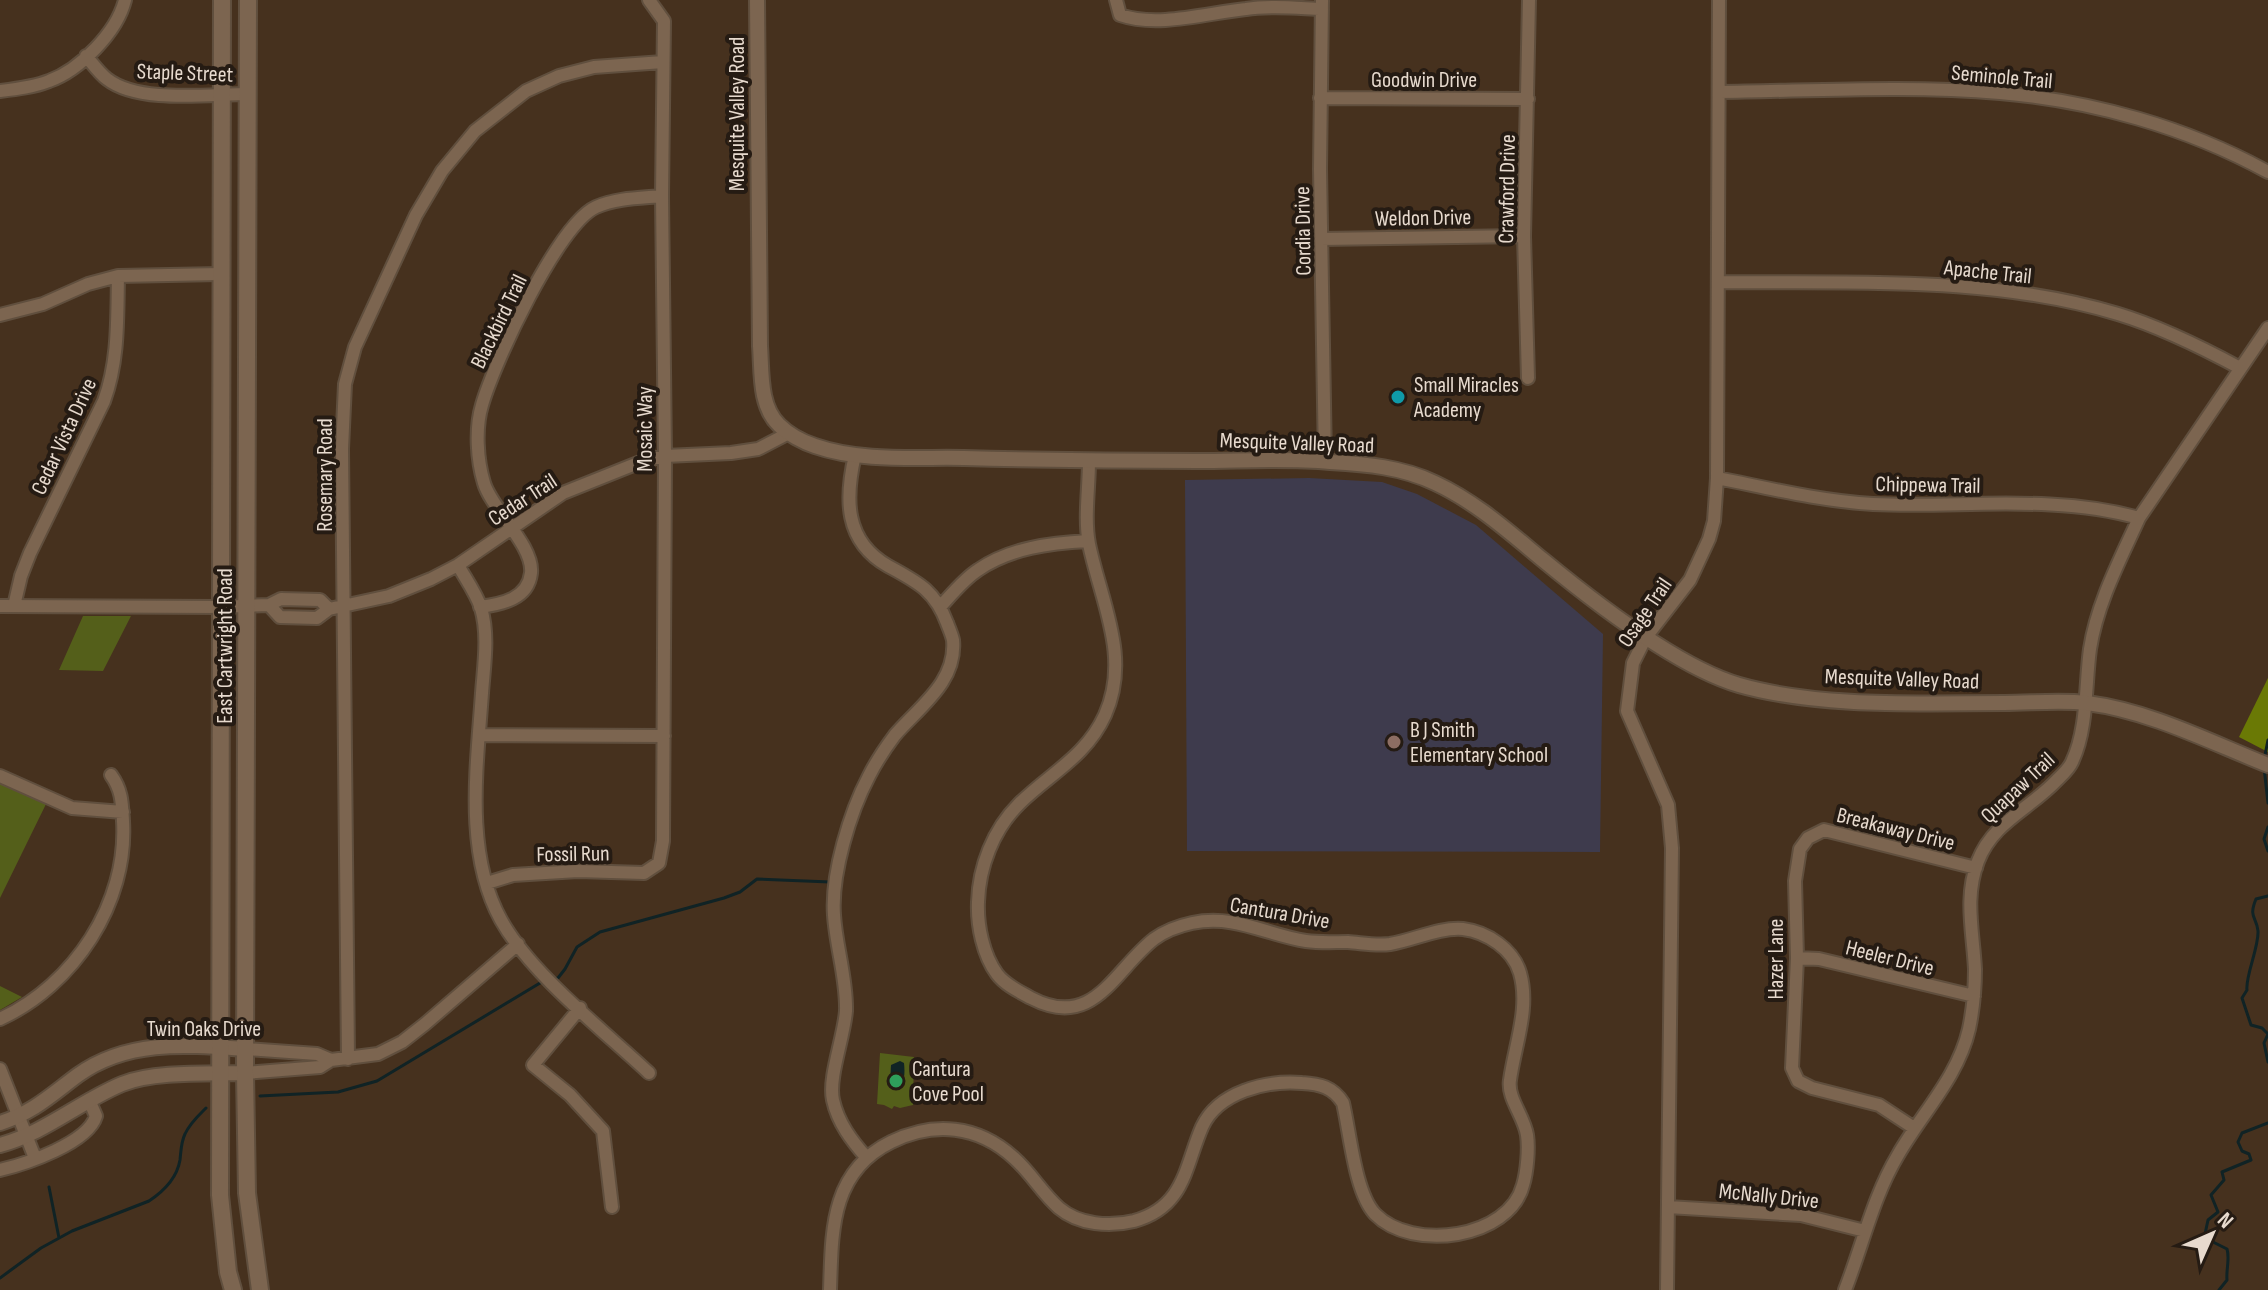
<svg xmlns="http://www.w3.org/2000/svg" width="2268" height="1290" font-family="'Sofia Sans Condensed',sans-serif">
  <rect width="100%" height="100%" fill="#46311e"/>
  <path fill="#3e3b4d" d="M 1309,478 L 1382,482 L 1417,494 L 1476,525 L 1603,634 L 1600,852 L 1187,851 L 1185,480 Z"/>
  <path fill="#545f1a" d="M 83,616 L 131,616 L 103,671 L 59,670 Z
    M 1,781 L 47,802 L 0,898 L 0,783 Z
    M 0,986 L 22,997 L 0,1010 Z
    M 880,1053 L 914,1057 L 913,1105 L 900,1108 L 894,1106 L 892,1109 L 884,1105 L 877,1104 Z"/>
  <path fill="#6a7905" d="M 2268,678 L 2268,752 L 2239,737 Z"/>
  <path fill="#102325" d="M 900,1061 L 904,1063 C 905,1074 905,1081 898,1087 L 890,1083 L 891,1065 Z"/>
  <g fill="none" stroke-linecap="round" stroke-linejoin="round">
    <path stroke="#102325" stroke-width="3" d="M 2264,760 L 2268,740
      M 2264,767 L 2268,803
      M 2268,827 L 2264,839 L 2268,851
      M 2268,896 L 2256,899 C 2248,918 2257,917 2258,931 C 2259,947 2245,977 2247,990 L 2242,998 L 2251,1025 L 2262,1028 L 2268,1034
      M 554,979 L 558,978 L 565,969 L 577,947 L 600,932 L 724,898 L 740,892 L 757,879 L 830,882
      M 2268,1034 L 2264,1043 L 2268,1062
      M 260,1096 L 338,1092 L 377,1081 L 540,983
      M 49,1187 L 59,1238
      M 0,1278 L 41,1248 L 72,1231 L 149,1201 C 164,1191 177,1178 180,1160 C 181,1151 181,1142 185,1134 C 190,1123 198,1116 206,1108
      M 2219,1290 L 2227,1280 C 2226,1269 2230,1259 2227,1249 L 2209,1240 L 2205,1234 L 2208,1220 L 2218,1212 L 2211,1195 L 2224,1180 L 2222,1172 L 2251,1160 L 2249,1154 L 2242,1151 L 2238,1142 L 2242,1133 L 2268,1123"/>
    <defs>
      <path id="minor" d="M 1116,0 L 1120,15 C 1158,28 1207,13 1246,9 C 1271,5 1297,8 1322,9
        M 1322,0 L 1320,169 L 1325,461
        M 86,56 C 93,64 99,73 107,79 C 139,104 209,94 248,94
        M 0,91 C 17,89 34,87 49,81 C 80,70 117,32 125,0
        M 1719,92 C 1812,91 1907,85 2000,93 C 2093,101 2186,127 2268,172
        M 1320,98 L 1528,99
        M 1321,239 L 1524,236
        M 1718,282 C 1851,284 1989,275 2118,314 C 2161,327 2201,347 2240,368
        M 0,315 L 43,304 L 88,284 L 118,276 L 220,274
        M 1528,378 L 1524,236 L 1529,0
        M 855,455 C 845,498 844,541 888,566 C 917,582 935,590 947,623 C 949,628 952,635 953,640 C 957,682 919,707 895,735 C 886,747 876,762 869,776 C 850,812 831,874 834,915 C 836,947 847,979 846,1011 C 844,1037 828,1078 833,1100 C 838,1123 852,1141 866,1157
        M 1717,478 C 1768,488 1820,501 1873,504 C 1961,508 2054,494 2139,518
        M 458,565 C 465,578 476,593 481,608 C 489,635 484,665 482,693 C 477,766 464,853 501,920 C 531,974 603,1030 649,1073
        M 269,605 L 280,617 L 317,618 L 329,609 L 389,596 L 431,579 L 458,565 L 563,493 L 643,461 L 665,456 L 731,453 L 758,449 L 789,433
        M 0,606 L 220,607 L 269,605 L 281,599 L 320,600 L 329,609
        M 14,606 L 21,576 L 30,553 L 104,401 C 119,360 117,318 118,276
        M 941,606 C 952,594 964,579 978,570 C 1010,548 1050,543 1088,541
        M 480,607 C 502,604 528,599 531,573 C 534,546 491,508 484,483 C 477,460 475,428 482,405 C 494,363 558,224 596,207 C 616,198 641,198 662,196
        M 479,735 L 664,736
        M 0,776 L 72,808 L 123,812
        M 487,883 L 513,875 L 578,871 L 644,873 L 659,863 L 663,841 L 665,456 L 662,196 L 664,21 L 649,0
        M 1797,958 L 1819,959 L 1974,996
        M 580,1008 L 533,1065 L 570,1095 L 603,1131 L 612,1207
        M 0,1019 C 74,985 128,903 123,821 C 122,803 122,790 111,775
        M 246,1049 L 317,1054 L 331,1060 L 378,1054 L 402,1042 L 425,1024 L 518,944
        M 348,1059 L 342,449 L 345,384 L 355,347 L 416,215 L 442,171 L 475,131 L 526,91 L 559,76 L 594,67 L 663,62
        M 0,1069 L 35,1158
        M 245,1073 L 320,1067 L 331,1060
        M 1914,1128 L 1879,1105 L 1812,1088 L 1798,1081 L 1792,1068 L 1797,958 L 1795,881 L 1800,849 L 1808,838 L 1824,830 L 1976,868
        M 0,1170 C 26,1164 88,1143 96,1116 L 89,1100
        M 1668,1207 L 1801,1215 L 1865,1231
        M 830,1290 C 832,1232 830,1172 891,1142 C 934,1121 978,1125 1014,1158 C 1031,1173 1042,1193 1059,1208 C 1079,1225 1110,1227 1134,1221 C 1185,1207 1185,1166 1202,1127 C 1218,1092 1266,1080 1302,1083 C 1320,1084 1333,1087 1343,1103 C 1350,1133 1355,1193 1375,1214 C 1412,1252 1509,1239 1523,1185 C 1527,1172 1529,1148 1527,1135 C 1524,1116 1507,1098 1510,1080 C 1515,1044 1530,1008 1520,973 C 1513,949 1487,932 1463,929 C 1439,927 1414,940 1390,944 C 1376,946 1362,943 1348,942 C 1334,942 1320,943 1306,941 C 1266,935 1235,914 1192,923 C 1178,926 1165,931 1154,939 C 1114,970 1094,1031 1031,998 C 1020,992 1005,985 997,974 C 983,955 977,925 978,902 C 979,867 993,830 1019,804 C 1049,774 1086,757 1105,715 C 1131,657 1101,602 1089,544 C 1084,519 1089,488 1089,461
        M 1667,1290 L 1672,848 L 1668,805 L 1627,711 L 1633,663 L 1646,637 L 1690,580 L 1709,539 L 1714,521 L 1717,478 L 1719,0
        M 1845,1290 C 1863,1244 1873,1197 1898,1155 C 1922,1113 1958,1077 1969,1029 C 1973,1010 1975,989 1975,969 C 1973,931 1964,897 1978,861 C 1993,822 2030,809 2057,780 C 2062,775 2069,769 2072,762 C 2088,728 2085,685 2090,649 C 2097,603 2120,560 2139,518 L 2268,328"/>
      <path id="tertiary" d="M 757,0 L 760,346 C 762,372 759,406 779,425 C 788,434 803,442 815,446 C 861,462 916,457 964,458 C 1041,460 1119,461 1197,461 C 1241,461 1286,458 1330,462 C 1366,464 1402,467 1435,483 C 1476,502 1509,532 1543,560 C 1594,602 1677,667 1739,685 C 1820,708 1921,703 2004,703 C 2031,703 2060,700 2087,703 C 2150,711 2210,742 2268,765
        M 0,1123 C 34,1112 51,1095 78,1075 C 128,1039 188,1045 246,1049
        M 0,1145 C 45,1133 79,1102 122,1084 C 154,1071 209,1074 245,1073"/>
      <path id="secondary" d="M 222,0 L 220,1195 L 228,1272 L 233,1290
        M 248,0 L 245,1073 L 247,1193 L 260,1290"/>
    </defs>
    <use href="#minor" stroke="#604f3e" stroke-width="16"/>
    <use href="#tertiary" stroke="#604f3e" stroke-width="18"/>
    <use href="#secondary" stroke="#604f3e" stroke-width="20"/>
    <use href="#minor" stroke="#7c6550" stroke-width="12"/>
    <use href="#tertiary" stroke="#7c6550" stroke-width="14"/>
    <use href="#secondary" stroke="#7c6550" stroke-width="16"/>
  </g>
  <circle fill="#0f9aa8" stroke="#251b13" stroke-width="3" cx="1398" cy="397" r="8"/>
  <circle fill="#8d6e63" stroke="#251b13" stroke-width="3" cx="1394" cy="742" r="8"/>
  <circle fill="#2e9e5b" stroke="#251b13" stroke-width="3" cx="896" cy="1081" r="8"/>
  <g text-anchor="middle" stroke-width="8" stroke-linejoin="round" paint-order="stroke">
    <g font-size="22" fill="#e7dace" stroke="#251b13">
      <text transform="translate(185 72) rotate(2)" y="8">Staple Street</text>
      <text transform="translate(2002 76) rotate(5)" y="8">Seminole Trail</text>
      <text x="1424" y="87">Goodwin Drive</text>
      <text transform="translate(736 114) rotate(-90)" y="8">Mesquite Valley Road</text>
      <text transform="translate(1506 189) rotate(-89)" y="8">Crawford Drive</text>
      <text transform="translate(1423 217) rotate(-1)" y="8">Weldon Drive</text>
      <text transform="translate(1302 231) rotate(-91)" y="8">Cordia Drive</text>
      <text transform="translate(1988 271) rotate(6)" y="8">Apache Trail</text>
      <text transform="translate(498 321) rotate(-64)" y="8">Blackbird Trail</text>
      <text transform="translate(644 429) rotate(-90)" y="8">Mosaic Way</text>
      <text transform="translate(63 436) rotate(-65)" y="8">Cedar Vista Drive</text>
      <text transform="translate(1297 442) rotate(2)" y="8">Mesquite Valley Road</text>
      <text transform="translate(324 475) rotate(-90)" y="8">Rosemary Road</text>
      <text transform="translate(1928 484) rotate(1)" y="8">Chippewa Trail</text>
      <text transform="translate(522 499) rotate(-33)" y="8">Cedar Trail</text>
      <text transform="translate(1644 612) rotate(-56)" y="8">Osage Trail</text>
      <text transform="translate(224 646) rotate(-90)" y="8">East Cartwright Road</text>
      <text transform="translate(1902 678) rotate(2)" y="8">Mesquite Valley Road</text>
      <text transform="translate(2017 787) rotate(-43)" y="8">Quapaw Trail</text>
      <text transform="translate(1896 828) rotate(14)" y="8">Breakaway Drive</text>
      <text transform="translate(573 853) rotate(-1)" y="8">Fossil Run</text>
      <text transform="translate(1280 912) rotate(10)" y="8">Cantura Drive</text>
      <text transform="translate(1890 957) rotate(14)" y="8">Heeler Drive</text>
      <text transform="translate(1775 959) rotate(-90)" y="8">Hazer Lane</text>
      <text x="204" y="1036">Twin Oaks Drive</text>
      <text transform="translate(1769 1195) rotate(6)" y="8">McNally Drive</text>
    </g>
    <g font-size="22" fill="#e7dace" stroke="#251b13" text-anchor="start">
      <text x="1414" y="392">Small Miracles<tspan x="1414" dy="25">Academy</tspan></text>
      <text x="1410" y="737">B J Smith<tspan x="1410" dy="25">Elementary School</tspan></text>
      <text x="912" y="1076">Cantura<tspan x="912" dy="25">Cove Pool</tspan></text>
    </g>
  </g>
  <g transform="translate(2212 1234) rotate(45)" stroke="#251b13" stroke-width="6" paint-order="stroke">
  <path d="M0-6L14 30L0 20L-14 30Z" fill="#e7dace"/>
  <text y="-12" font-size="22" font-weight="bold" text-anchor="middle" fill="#e7dace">N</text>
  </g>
</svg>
